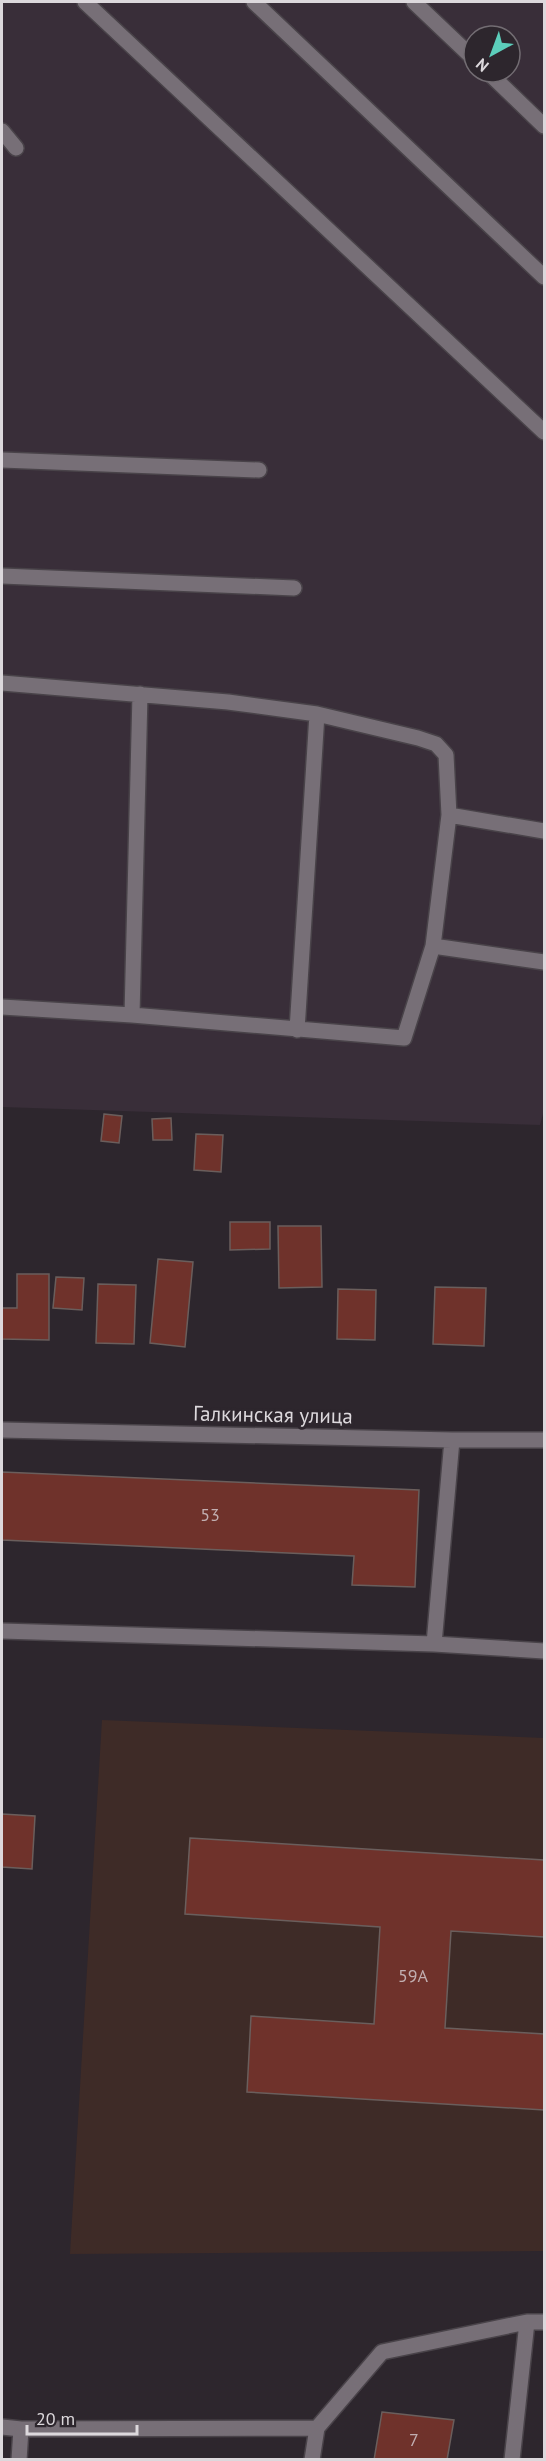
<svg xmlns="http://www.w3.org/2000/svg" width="546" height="2461" font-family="'PT Sans',sans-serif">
  <rect width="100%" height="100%" fill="#2d262d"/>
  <path fill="#392e39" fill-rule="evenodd" d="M 2,2 L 544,2 L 544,1110 L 540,1125 L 2,1107 ZM 474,36 L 510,36 L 510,72 L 474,72 Z"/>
  <path fill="#3e2b27" d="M 102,1720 L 544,1738 L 544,2251 L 70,2254 Z"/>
  <path fill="#6f322b" stroke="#6a5e5c" stroke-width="1.5" d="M 104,1114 L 122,1116 L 119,1143 L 101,1141 Z
    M 171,1118 L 172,1140 L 153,1140 L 152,1119 Z
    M 196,1134 L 223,1135 L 221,1172 L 194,1170 Z
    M 230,1222 L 270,1222 L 270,1249 L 230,1250 Z
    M 278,1226 L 321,1226 L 322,1287 L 279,1288 Z
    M 158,1259 L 193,1262 L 185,1347 L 150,1343 Z
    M 17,1274 L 49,1274 L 49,1340 L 2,1339 L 2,1308 L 17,1308 Z
    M 56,1277 L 84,1278 L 82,1310 L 53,1308 Z
    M 98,1284 L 136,1285 L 134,1344 L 96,1343 Z
    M 435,1287 L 486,1288 L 484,1346 L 433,1344 Z
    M 338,1289 L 376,1290 L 375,1340 L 337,1339 Z
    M 2,1472 L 419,1490 L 415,1587 L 352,1585 L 354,1556 L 2,1540 Z
    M 2,1814 L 35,1816 L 32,1869 L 2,1867 Z
    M 190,1838 L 544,1860 L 544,1937 L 451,1931 L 445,2028 L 544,2034 L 544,2110 L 247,2092 L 251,2016 L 374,2024 L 380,1927 L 185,1914 Z
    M 382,2412 L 454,2420 L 447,2460 L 374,2460 Z"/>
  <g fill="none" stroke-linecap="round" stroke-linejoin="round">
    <defs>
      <path id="minor" d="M 85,2 L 544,432
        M 254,2 L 544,277
        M 414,2 L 474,59
        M 488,72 L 544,126
        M 2,131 L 16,148
        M 2,460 L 259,470
        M 2,576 L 294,588
        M 2,683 L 228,702 L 317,714 L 418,738 L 436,744 L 446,755 L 449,815
        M 433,946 L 449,815 L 544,831
        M 2,1007 L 132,1015 L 404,1038 L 433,946 L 544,962
        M 132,1015 L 140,694
        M 297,1030 L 317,714
        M 2,1430 L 452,1440 L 544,1440
        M 2,1631 L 434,1644 L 544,1651
        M 434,1644 L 452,1440
        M 2,2427 L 21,2429 L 317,2428 L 382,2352 L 527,2322 L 544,2322
        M 19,2460 L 21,2429
        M 312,2460 L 317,2428
        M 512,2460 L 527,2322"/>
    </defs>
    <use href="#minor" stroke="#494349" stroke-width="18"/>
    <use href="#minor" stroke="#776f77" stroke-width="15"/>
  </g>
  <g text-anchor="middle" stroke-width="6" stroke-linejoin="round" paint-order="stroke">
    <g font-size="18" fill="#c1aeb0">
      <text x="210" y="1521">53</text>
      <text x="413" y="1982">59А</text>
      <text x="414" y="2446">7</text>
    </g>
    <g font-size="21" fill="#dcd8dc" stroke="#2d262d">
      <text transform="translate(273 1415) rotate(1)" y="7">Галкинская улица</text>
    </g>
  </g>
  <rect width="546" height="2461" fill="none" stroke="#dcd8dc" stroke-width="6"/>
  <g transform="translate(492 54) rotate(221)"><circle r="28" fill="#2d262d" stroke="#736d73" stroke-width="1.5"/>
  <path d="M0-4.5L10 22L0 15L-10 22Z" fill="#5ccebb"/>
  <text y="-9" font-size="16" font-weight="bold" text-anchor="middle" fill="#dcd8dc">N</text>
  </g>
  <path d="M27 2425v9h110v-9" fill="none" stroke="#dcd8dc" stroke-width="3"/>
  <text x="36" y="2425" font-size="18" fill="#dcd8dc" stroke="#2d262d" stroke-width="4.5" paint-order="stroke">20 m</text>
</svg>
